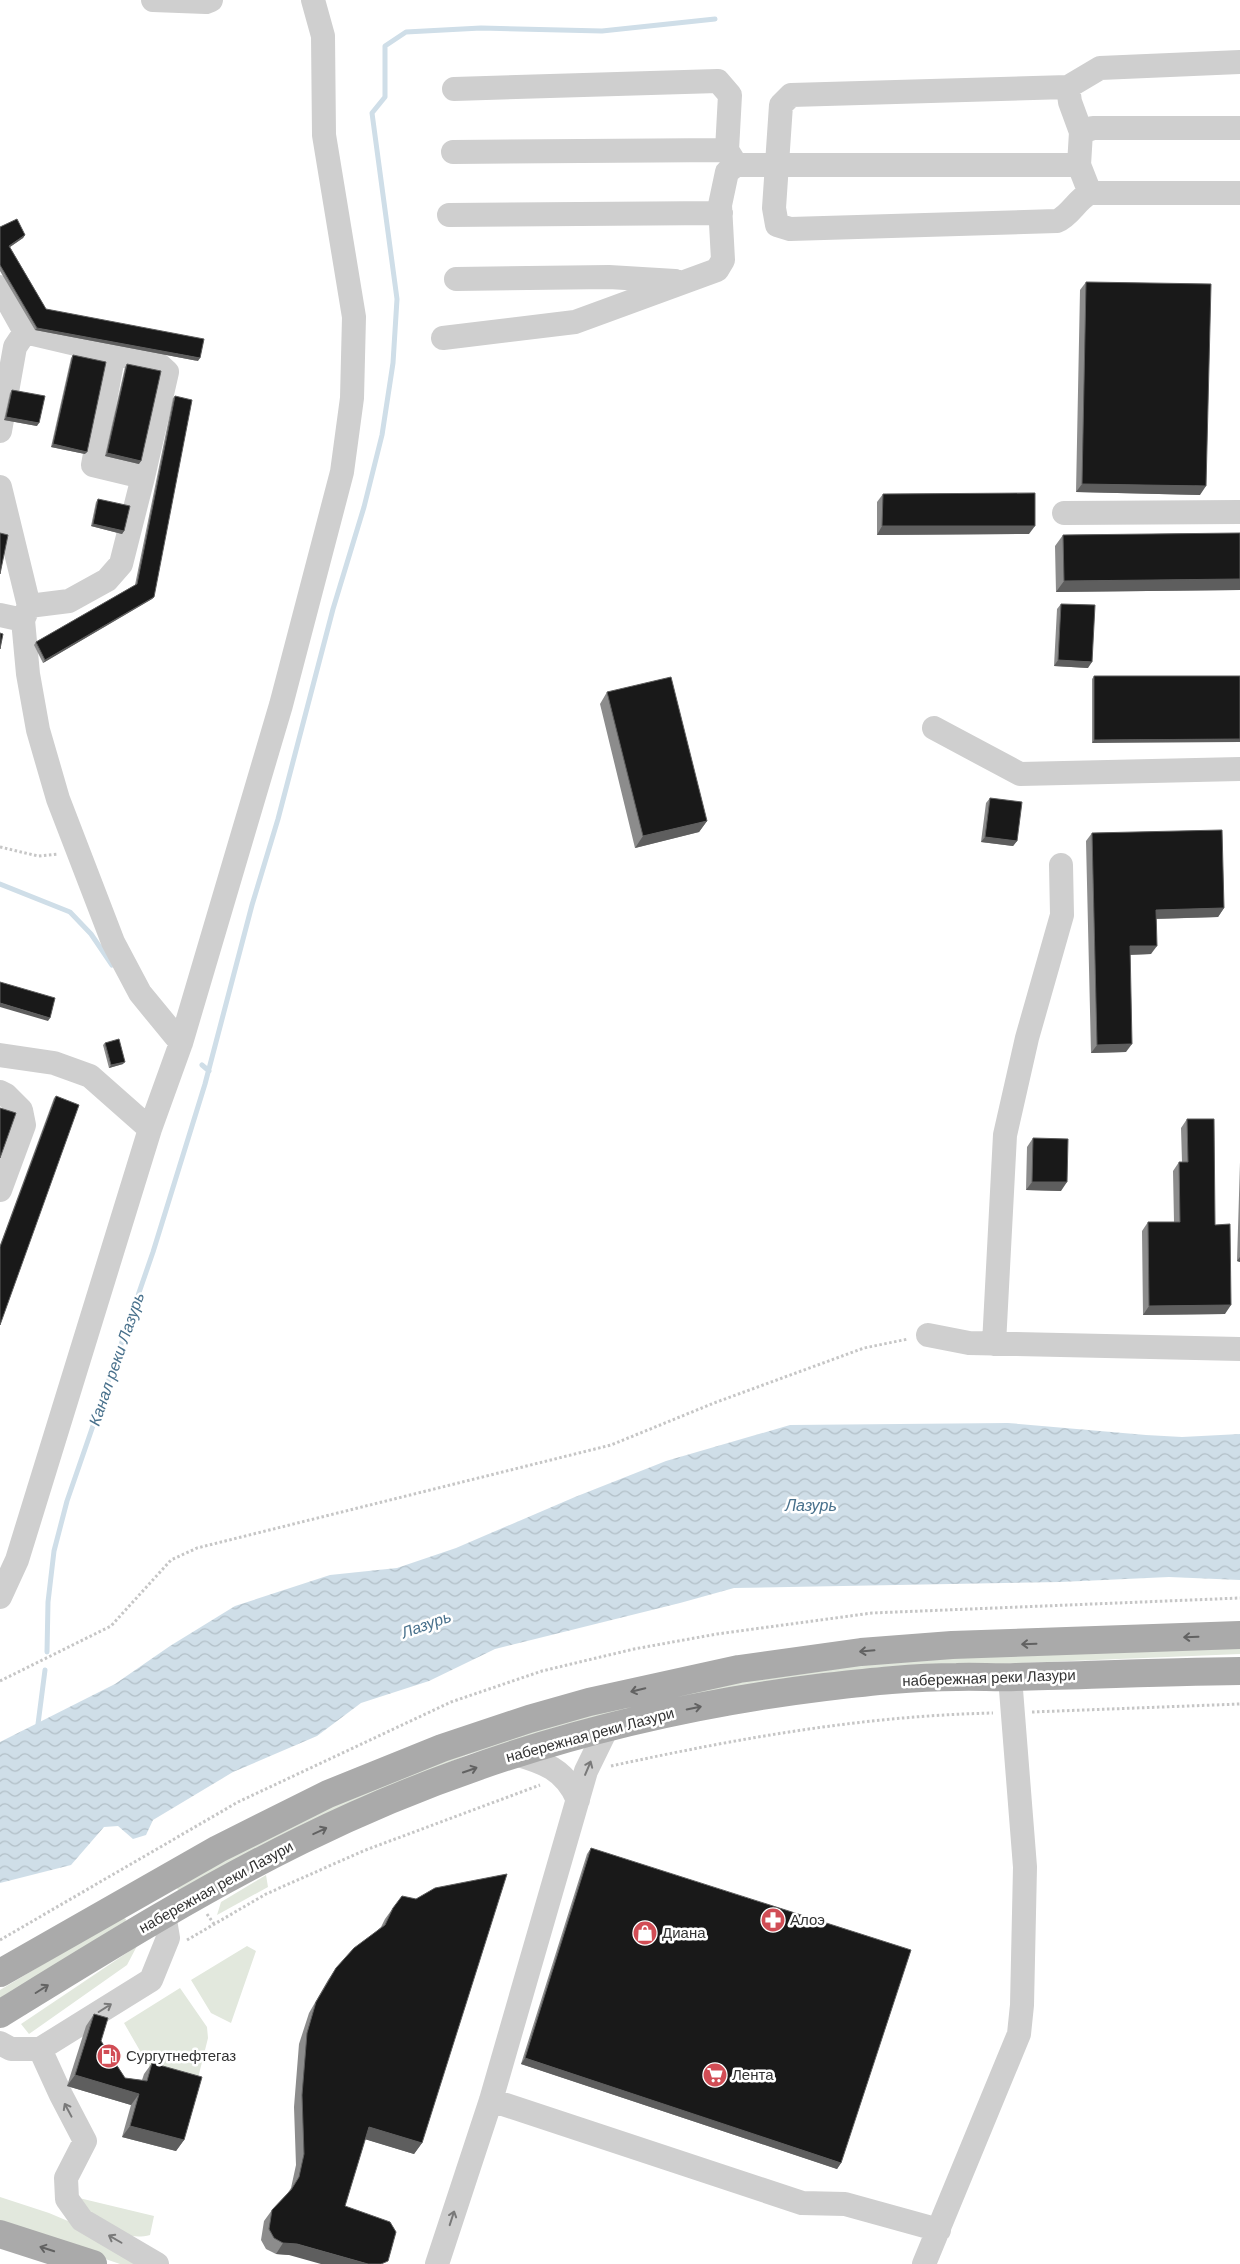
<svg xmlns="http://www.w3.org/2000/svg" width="1240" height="2264" font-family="Arial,sans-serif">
  <defs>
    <pattern id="water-waves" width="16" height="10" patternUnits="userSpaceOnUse" patternTransform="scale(1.25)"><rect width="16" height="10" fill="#cfdee8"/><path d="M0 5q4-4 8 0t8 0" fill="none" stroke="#b2bfc7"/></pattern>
  </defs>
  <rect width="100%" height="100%" fill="#fff"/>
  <path fill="#e2e8dd" d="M 1240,1646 L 1240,1654 L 924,1667 L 807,1676 L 673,1699 L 563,1725 L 467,1755 L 394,1785 L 183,1893 L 177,1889 L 179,1885 L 270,1835 L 393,1777 L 580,1713 L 808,1668 L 921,1659 Z
    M 266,1875 L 268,1887 L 217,1915 L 221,1902 Z
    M 122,1917 L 126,1919 L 125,1924 L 0,1999 L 0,1990 Z
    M 137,1946 L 127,1965 L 29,2034 L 21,2024 Z
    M 247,1946 L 256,1951 L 231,2023 L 211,2013 L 191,1980 Z
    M 180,1988 L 207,2027 L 208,2038 L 197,2082 L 151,2070 L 124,2023 Z
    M 0,2197 L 49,2213 L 75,2224 L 134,2264 L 120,2264 L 0,2223 Z
    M 79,2198 L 154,2216 L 150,2235 C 121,2243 100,2219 77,2203 Z"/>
  <path fill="url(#water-waves)" d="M 1008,1423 L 1146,1435 L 1182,1437 L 1240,1434 L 1240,1580 L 1169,1577 L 1060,1582 L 734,1588 L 680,1603 L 495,1649 L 429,1681 L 361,1703 L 317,1736 L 233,1772 L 153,1820 L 146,1835 L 133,1839 L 118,1826 L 104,1827 L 71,1865 L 0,1883 L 0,1742 L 115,1684 L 170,1646 L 235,1606 L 330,1575 L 397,1568 L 456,1548 L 575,1497 L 666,1461 L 790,1425 Z"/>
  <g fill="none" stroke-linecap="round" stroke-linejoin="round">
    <path stroke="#cfdee8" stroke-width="5" d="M 0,884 L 70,912 L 91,934 L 112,965
      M 202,1065 L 209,1071
      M 47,1652 L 48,1602 L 54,1551 L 67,1501 L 153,1252 L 205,1084 L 252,905 L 278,819 L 333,609 L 364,507 L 382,435 L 393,363 L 397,299 L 372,113 L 385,97 L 385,46 L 406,32 L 481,28 L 602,31 L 715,19
      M 41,1727 L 38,1724 L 45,1670"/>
    <path stroke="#c6c6c6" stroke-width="3" stroke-dasharray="2.5 2.5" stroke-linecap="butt" d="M 0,847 L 38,856 L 58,854
      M 0,1681 L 111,1626 L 171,1560 L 197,1548 L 611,1445 L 714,1403 L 864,1348 L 908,1339
      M 1032,1712 L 1240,1704
      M 611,1766 C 740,1738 862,1716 993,1713
      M 207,1914 L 214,1924
      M 0,1940 L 238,1802 L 451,1702 L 542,1671 L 634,1649 L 717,1634 L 872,1613 L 1240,1598
      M 187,1940 L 266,1894 L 363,1851 L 540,1785"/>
    <path stroke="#cfcfcf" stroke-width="24" d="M 153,0 L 206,2 L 211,0
      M 1240,62 L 1100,68 L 1068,87 L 791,95 L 781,105 L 774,208 L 777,225 L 790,229 L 1057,221 C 1071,215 1076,200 1090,193 L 1240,193
      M 1068,87 L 1070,102 L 1081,132
      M 454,89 L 718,81 L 730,95 L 727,150
      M 453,152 L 727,150 L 735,163
      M 1079,165 L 1081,132 L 1093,128 L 1240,128
      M 449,215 L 721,213
      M 456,279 L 609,277 L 675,281
      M 0,287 L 25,332 L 15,347 L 0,431
      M 25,332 L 157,363 L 167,372 L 143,477 L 93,465 L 114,352
      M 443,338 L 575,322 L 717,270 L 723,260 L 720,205 L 727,172 L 736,165 L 1079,165 L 1090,193
      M 0,487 L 29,606 L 23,620 L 28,674 L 38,730 L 58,799 L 113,942 L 140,993 L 181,1043
      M 1064,513 L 1240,512
      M 29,606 L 69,601 L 107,580 L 121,564 L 143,477
      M 0,615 L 23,620
      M 934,728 L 1020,774 L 1240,769
      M 0,1055 L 54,1063 L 90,1076 L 150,1129
      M 0,1092 L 6,1095 L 21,1110 L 24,1125 L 0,1190
      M 928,1335 L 969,1343 L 1240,1349
      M 994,1344 L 1005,1135 L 1027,1038 L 1062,915 L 1061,865
      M 0,1597 L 17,1560 L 150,1129 L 181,1043 L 281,705 L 342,472 L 352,398 L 354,317 L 324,135 L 323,36 L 313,0
      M 515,1754 C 543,1762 565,1769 578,1800
      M 0,2043 L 11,2049 L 40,2049 L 151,1980 L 168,1938 L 164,1914
      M 40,2049 L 61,2095 L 85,2141 L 66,2178 L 67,2199 L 82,2220 L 157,2264
      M 491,2100 L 802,2203 L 845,2204 L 939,2230
      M 437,2264 L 491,2100 L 586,1771 L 607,1728
      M 924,2264 L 1019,2034 L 1022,2005 L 1025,1867 L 1010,1677"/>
    <path stroke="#aaa" stroke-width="28" d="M 0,1973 L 218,1849 L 328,1794 L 442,1748 L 529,1719 L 589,1702 L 739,1669 L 861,1652 L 952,1645 L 1240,1635
      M 0,2014 C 99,1953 198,1891 302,1840 C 466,1759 644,1709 825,1687 C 869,1682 913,1677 957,1677 C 976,1676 996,1678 1016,1677 C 1091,1675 1165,1672 1240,1671
      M 0,2234 L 93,2264"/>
  </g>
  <path fill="#8c8c8c" d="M 0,227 L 25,235 L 23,238 L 10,247 L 46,309 L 198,361 L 35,330 L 0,271 Z
    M 1086,282 L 1200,495 L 1076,492 L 1080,290 Z
    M 73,355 L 85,454 L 51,447 L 71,358 Z
    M 127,364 L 139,464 L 105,456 L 125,367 Z
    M 12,390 L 37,426 L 4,420 L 10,393 Z
    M 175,396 L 154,597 L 152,599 L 43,663 L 34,645 L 36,642 L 135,585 L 173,398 Z
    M 883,494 L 1029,534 L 877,535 L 877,502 Z
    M 98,499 L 124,531 L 122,534 L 91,526 L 96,502 Z
    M 1240,533 L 1240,590 L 1056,592 L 1055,546 L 1063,535 Z
    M 1061,604 L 1088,668 L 1054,666 L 1057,609 Z
    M 1094,676 L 1240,676 L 1092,743 L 1092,679 Z
    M 607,692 L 707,821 L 699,832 L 635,848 L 600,704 Z
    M 990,798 L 1017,841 L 1013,846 L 981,842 L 986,803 Z
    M 1092,833 L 1224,908 L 1218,917 L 1156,919 L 1151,954 L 1130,955 L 1126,1052 L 1091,1053 L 1086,841 Z
    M 105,1043 L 123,1064 L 109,1068 L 103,1045 Z
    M 56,1096 L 0,1325 L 0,1245 L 54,1098 Z
    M 1187,1119 L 1215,1225 L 1225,1314 L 1143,1315 L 1142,1231 L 1148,1222 L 1174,1222 L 1173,1171 L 1179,1162 L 1182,1162 L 1181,1128 Z
    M 1033,1138 L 1061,1191 L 1026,1190 L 1027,1147 Z
    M 1240,1162 L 1240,1262 L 1237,1261 Z
    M 591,1848 L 841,2163 L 837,2169 L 521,2064 L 587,1854 Z
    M 393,1908 L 422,2143 L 414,2154 L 365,2139 L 289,2255 L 276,2254 L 266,2249 L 261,2240 L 264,2221 L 272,2210 L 287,2194 L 291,2188 L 296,2165 L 294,2107 L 299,2044 L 309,2013 L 328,1980 L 336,1968 L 381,1927 L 385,1919 Z
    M 94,2014 L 101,2041 L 125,2078 L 142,2080 L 144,2074 L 152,2063 L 184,2140 L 176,2151 L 122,2137 L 131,2105 L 67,2086 L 86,2026 Z"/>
  <path fill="#5e5e5e" d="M 25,235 L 23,238 L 7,249 L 9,246 Z
    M 37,328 L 200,358 L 198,361 L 35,330 Z
    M 6,417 L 39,423 L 37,426 L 4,420 Z
    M 53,444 L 87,452 L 85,454 L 51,447 Z
    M 107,453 L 141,461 L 139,464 L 105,456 Z
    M 1082,484 L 1206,486 L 1200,495 L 1076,492 Z
    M 93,524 L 124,531 L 122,534 L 91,526 Z
    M 882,526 L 1035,526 L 1029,534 L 877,535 Z
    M 1240,579 L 1240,590 L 1056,592 L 1064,581 Z
    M 154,597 L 152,599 L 43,663 L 45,660 Z
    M 1058,660 L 1092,662 L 1088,668 L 1054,666 Z
    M 1240,739 L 1240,742 L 1092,743 L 1094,740 Z
    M 707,821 L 699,832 L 635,848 L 643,836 Z
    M 985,837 L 1017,841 L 1013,846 L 981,842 Z
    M 1224,908 L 1218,917 L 1150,919 L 1156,910 Z
    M 1130,946 L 1157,946 L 1151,954 L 1124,955 Z
    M 0,1003 L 50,1018 L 48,1021 L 0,1007 Z
    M 1132,1044 L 1126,1052 L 1091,1053 L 1097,1045 Z
    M 125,1062 L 123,1064 L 109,1068 L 111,1065 Z
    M 1032,1182 L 1067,1182 L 1061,1191 L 1026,1190 Z
    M 1240,1257 L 1240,1262 L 1237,1261 Z
    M 1231,1305 L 1225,1314 L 1143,1315 L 1149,1306 Z
    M 525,2058 L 841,2163 L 837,2169 L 521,2064 Z
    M 75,2075 L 139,2094 L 131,2105 L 67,2086 Z
    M 130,2126 L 184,2140 L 176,2151 L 122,2137 Z
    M 369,2127 L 422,2143 L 414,2154 L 361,2138 Z
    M 283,2243 L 297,2244 L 368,2264 L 321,2264 L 289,2255 L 276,2254 Z"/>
  <path fill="#191919" stroke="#5e5e5e" d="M 17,219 L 25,235 L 9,246 L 46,309 L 204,339 L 200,358 L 37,328 L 0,265 L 0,227 Z
    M 1086,282 L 1211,284 L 1206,486 L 1082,484 Z
    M 73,355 L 106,362 L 87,452 L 53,444 Z
    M 127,364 L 161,371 L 141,461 L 107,453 Z
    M 12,390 L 45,396 L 39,423 L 6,417 Z
    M 175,396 L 192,400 L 154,597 L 45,660 L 36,642 L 137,584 Z
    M 1035,493 L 1035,526 L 882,526 L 883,494 Z
    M 98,499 L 130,506 L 124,531 L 93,524 Z
    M 0,533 L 8,535 L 0,574 Z
    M 1240,533 L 1240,579 L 1064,581 L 1063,535 Z
    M 1061,604 L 1095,605 L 1092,662 L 1058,660 Z
    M 0,633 L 3,634 L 0,649 Z
    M 1094,676 L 1240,676 L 1240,739 L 1094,740 Z
    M 671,677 L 707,821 L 643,836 L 607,692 Z
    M 990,798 L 1022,802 L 1017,841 L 985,837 Z
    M 1222,830 L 1224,908 L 1156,910 L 1157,946 L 1130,946 L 1132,1044 L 1097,1045 L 1092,833 Z
    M 0,982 L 55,998 L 50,1018 L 0,1003 Z
    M 119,1039 L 125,1062 L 111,1065 L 105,1043 Z
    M 56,1096 L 79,1105 L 0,1325 L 0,1247 Z
    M 0,1108 L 16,1113 L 0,1158 Z
    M 1187,1119 L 1214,1119 L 1215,1225 L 1230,1224 L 1231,1305 L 1149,1306 L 1148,1222 L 1180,1222 L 1179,1162 L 1188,1162 Z
    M 1033,1138 L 1068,1139 L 1067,1182 L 1032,1182 Z
    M 591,1848 L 911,1950 L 841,2163 L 525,2058 Z
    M 507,1874 L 422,2143 L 369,2127 L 345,2206 L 390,2222 L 396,2232 L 388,2261 L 381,2264 L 368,2264 L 297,2244 L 283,2243 L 274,2238 L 269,2229 L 272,2210 L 291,2190 L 299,2177 L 304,2154 L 302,2095 L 307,2033 L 316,2002 L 336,1968 L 354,1948 L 385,1925 L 393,1908 L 402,1896 L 416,1899 L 435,1888 Z
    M 94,2014 L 108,2018 L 101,2041 L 125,2078 L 147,2081 L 152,2063 L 202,2077 L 184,2140 L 130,2126 L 139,2094 L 75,2075 Z"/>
  <defs><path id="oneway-shaft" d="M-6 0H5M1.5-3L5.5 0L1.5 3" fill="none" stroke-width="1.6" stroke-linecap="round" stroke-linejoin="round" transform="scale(1.25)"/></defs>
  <g stroke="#626262">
    <use href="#oneway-shaft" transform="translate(1191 1637) rotate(178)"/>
    <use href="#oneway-shaft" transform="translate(1029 1644) rotate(178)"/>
    <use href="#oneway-shaft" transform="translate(867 1651) rotate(175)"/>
    <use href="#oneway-shaft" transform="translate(638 1690) rotate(167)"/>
    <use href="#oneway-shaft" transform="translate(694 1708) rotate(-11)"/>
    <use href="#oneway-shaft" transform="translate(470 1770) rotate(-19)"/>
    <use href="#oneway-shaft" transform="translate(320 1831) rotate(-25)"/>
    <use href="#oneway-shaft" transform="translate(42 1989) rotate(-32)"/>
    <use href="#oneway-shaft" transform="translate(47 2249) rotate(-162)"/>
  </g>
  <g stroke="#797979">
    <use href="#oneway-shaft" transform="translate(588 1768) rotate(-67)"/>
    <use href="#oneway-shaft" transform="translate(105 2008) rotate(-32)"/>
    <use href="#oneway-shaft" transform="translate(68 2110) rotate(-118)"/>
    <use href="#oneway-shaft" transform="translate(452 2218) rotate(-72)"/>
    <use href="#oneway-shaft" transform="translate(115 2239) rotate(-150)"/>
  </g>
  <defs>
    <symbol id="pharmacy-disc" viewBox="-11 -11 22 22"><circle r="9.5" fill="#d14d55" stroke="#fff"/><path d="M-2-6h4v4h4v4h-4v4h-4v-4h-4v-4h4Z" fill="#fff"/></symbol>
    <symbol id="shop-disc" viewBox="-11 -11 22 22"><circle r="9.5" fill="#d14d55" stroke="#fff"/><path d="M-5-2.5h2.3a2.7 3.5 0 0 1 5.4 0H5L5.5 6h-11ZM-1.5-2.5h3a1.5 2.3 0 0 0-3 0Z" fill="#fff"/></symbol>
    <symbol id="fuel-disc" viewBox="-11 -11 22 22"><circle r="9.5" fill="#d14d55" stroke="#fff"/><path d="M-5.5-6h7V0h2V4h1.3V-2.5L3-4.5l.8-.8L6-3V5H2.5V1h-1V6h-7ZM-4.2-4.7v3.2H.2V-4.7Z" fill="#fff"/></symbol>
    <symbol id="supermarket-disc" viewBox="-11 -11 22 22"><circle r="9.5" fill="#d14d55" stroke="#fff"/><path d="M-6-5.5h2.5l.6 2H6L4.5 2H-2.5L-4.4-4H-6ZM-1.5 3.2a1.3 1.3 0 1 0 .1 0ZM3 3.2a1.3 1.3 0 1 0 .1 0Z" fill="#fff"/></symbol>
  </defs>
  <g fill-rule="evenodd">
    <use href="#pharmacy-disc" x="759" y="1906" width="28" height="28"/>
    <use href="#shop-disc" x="631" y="1919" width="28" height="28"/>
    <use href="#fuel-disc" x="95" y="2042" width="28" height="28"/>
    <use href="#supermarket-disc" x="701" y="2061" width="28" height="28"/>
  </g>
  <g text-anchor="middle" stroke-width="5" stroke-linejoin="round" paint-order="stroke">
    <g font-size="15" fill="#323232" stroke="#fff">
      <text transform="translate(989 1678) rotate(-2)" y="5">набережная реки Лазури</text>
      <text transform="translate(590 1735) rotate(-15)" y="5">набережная реки Лазури</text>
      <text transform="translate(216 1887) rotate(-29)" y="5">набережная реки Лазури</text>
    </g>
    <g font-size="15" fill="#323232" stroke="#fff" text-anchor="start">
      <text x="790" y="1925">Алоэ</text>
      <text x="662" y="1938">Диана</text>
      <text x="126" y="2061">Сургутнефтегаз</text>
      <text x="732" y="2080">Лента</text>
    </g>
    <g font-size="16" font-style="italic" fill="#49718c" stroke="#fff">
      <text transform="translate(116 1359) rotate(-71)" y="6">Канал реки Лазурь</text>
      <text x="811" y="1511">Лазурь</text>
      <text transform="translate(426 1624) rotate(-20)" y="6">Лазурь</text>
    </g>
  </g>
</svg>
